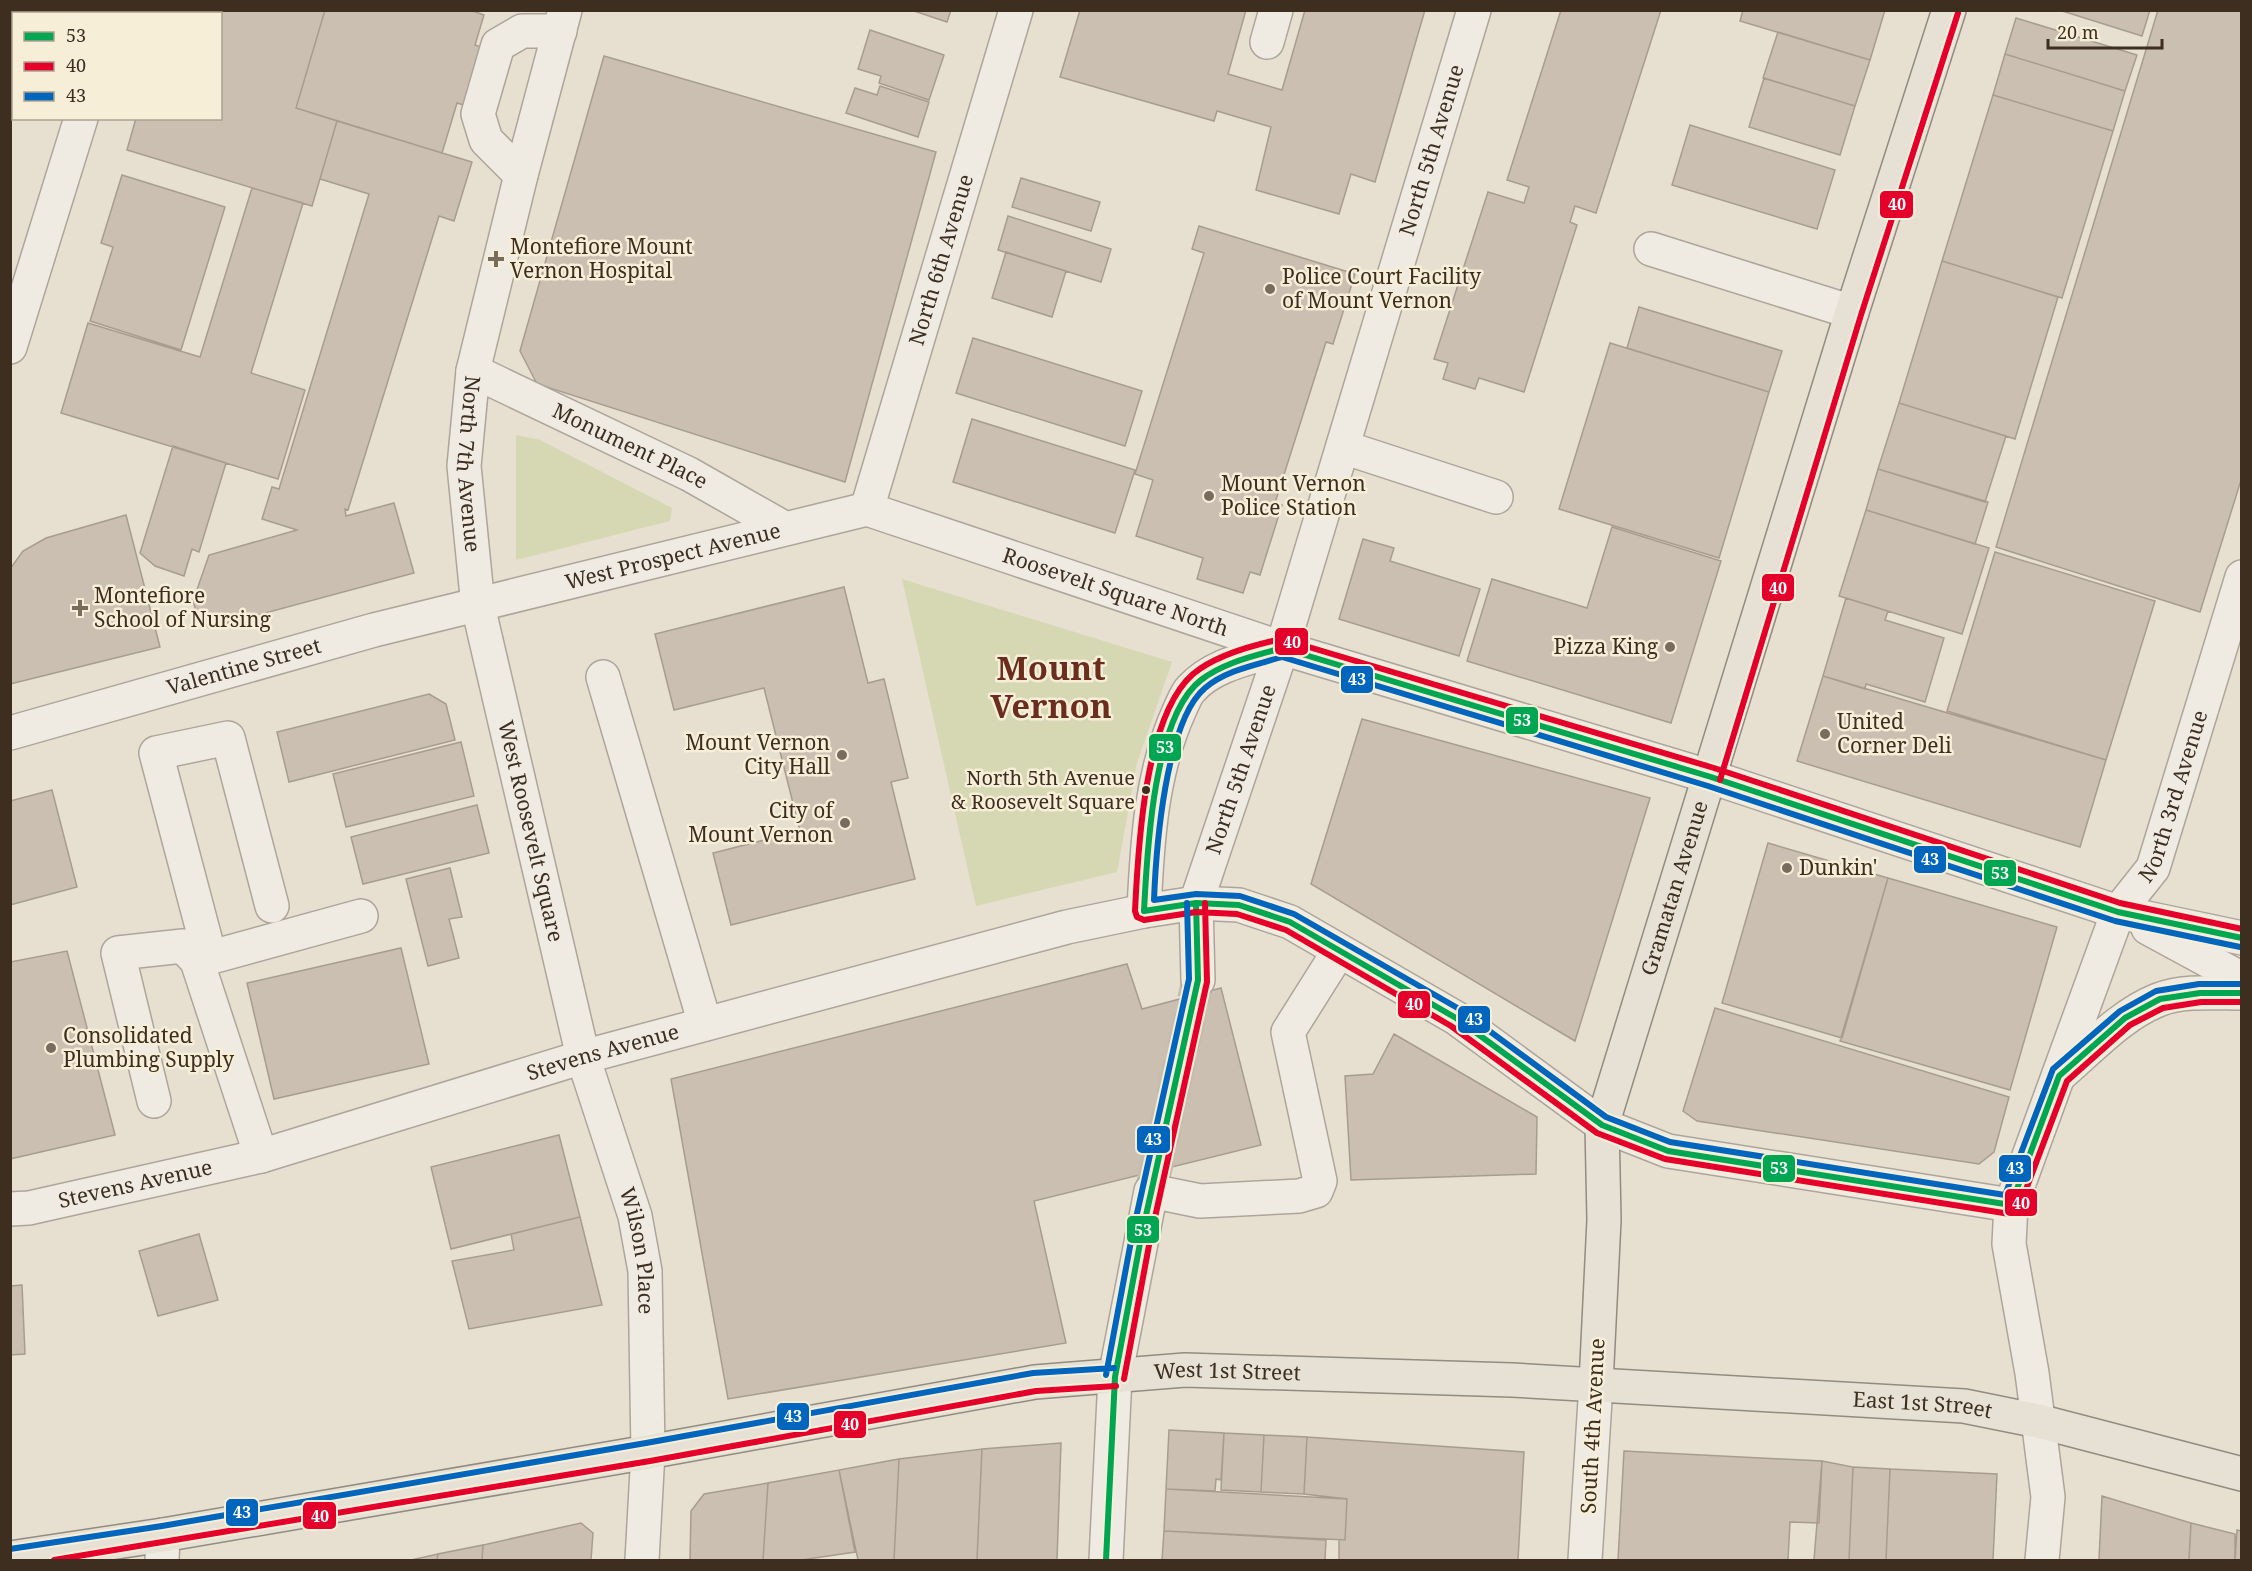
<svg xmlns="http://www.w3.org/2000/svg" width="2252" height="1571" font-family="'Noto Serif',serif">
  <rect width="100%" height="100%" fill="#e7e0d1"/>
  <path fill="#d6d7b3" d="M 516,435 L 540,440 L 672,508 L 670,521 L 516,560 Z
    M 902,579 L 1172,662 L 1137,763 L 1117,872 L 976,906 Z"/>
  <path fill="#cbbfb2" stroke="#a89c90" stroke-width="1.5" d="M 40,10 L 73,10 L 72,14 L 49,14 Z
    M 169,10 L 325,10 L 296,108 L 337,121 L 312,206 L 127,150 L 136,118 L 220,118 L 220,14 L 168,14 Z
    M 325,10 L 470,10 L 484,15 L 475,45 L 511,57 L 493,114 L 457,103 L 442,153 L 296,108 Z
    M 911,10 L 951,10 L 947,22 Z
    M 1080,10 L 1246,10 L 1228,74 L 1282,90 L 1305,10 L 1425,10 L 1375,182 L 1351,174 L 1339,214 L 1256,190 L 1271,127 L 1217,111 L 1214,121 L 1060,77 Z
    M 1561,10 L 1661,10 L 1596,213 L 1575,206 L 1570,222 L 1577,225 L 1524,392 L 1479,378 L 1475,389 L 1443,379 L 1448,363 L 1434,359 L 1488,192 L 1524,203 L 1529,187 L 1507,180 Z
    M 1743,10 L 1885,10 L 1870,60 L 1740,21 Z
    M 2059,10 L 2150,10 L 2142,36 Z
    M 2158,10 L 2242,10 L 2242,477 L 2200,612 L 1996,547 Z
    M 2016,18 L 2137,55 L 2125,91 L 2005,54 Z
    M 870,30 L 944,55 L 929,100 L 879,83 L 881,76 L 858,69 Z
    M 1778,32 L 1870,60 L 1855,106 L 1763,78 Z
    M 10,49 L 14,50 L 14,100 L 10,99 Z
    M 2005,54 L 2125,91 L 2113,131 L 1993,95 Z
    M 604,56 L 936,152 L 845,482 L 537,384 L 520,351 Z
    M 1764,78 L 1855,106 L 1840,155 L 1749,127 Z
    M 880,86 L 929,102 L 918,137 L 846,113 L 855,88 L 877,95 Z
    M 1993,95 L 2113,131 L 2062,298 L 1942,261 Z
    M 337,121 L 472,162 L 454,221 L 439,216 L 348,510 L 345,509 L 346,516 L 394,503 L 414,573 L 209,628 L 198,618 L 193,601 L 209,555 L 297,530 L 262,519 L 272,487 L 279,489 L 369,194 L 320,179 Z
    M 1690,125 L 1835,170 L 1817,229 L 1672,185 Z
    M 122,175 L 225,207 L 181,350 L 90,321 L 113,247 L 101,243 Z
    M 1021,178 L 1100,202 L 1091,231 L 1012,207 Z
    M 252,188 L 303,203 L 251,373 L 305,390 L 278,479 L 61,413 L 88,323 L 200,357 Z
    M 1008,216 L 1111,249 L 1101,282 L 998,250 Z
    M 1199,226 L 1355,274 L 1333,344 L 1326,342 L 1275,503 L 1282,505 L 1260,575 L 1250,572 L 1243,593 L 1197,579 L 1203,558 L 1136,536 L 1153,480 L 1135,474 L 1204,253 L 1192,249 Z
    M 1006,252 L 1066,271 L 1052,317 L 992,298 Z
    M 1942,261 L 2058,297 L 2015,439 L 1899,403 Z
    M 1639,307 L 1782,351 L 1769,392 L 1627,348 Z
    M 973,338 L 1142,391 L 1125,446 L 956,393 Z
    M 1610,343 L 1769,392 L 1719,558 L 1559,509 Z
    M 1899,403 L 2006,436 L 1985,502 L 1878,469 Z
    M 972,419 L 1135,470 L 1115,533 L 953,482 Z
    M 173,446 L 226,463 L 199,552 L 192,549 L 184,576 L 155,566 L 140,553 Z
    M 1878,469 L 1988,502 L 1975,544 L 1866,510 Z
    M 1866,510 L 1989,548 L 1962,634 L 1839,596 Z
    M 126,515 L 160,647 L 10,684 L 10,569 L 23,551 L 46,538 Z
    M 1612,527 L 1721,561 L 1671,723 L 1467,661 L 1492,579 L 1587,608 Z
    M 1363,539 L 1394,548 L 1390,561 L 1480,589 L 1459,656 L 1339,619 Z
    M 1995,552 L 2155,601 L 2106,760 L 1947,711 Z
    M 844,587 L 868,683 L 884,679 L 908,778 L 891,782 L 915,879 L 731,925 L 713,853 L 800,831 L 764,688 L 674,710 L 655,634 Z
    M 1846,598 L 1888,611 L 1885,620 L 1944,638 L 1925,702 L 1866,684 L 1865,689 L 1823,676 Z
    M 1823,676 L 2106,760 L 2080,847 L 1797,761 Z
    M 429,694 L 446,704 L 455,740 L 289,782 L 277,732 Z
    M 1362,719 L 1650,798 L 1575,1041 L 1311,884 Z
    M 461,742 L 474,796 L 346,827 L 333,774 Z
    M 52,790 L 77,887 L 10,905 L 10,801 Z
    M 477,805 L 489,853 L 363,884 L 351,837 Z
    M 1768,843 L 1888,878 L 1842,1038 L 1722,1003 Z
    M 450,868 L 462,917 L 449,919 L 459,958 L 428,966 L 406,879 Z
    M 1888,878 L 2057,927 L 2010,1090 L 1840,1041 Z
    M 401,948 L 429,1064 L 274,1099 L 247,983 Z
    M 67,951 L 115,1135 L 10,1159 L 10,962 Z
    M 1127,964 L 1142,1009 L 1221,988 L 1261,1145 L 1034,1201 L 1066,1343 L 728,1399 L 671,1079 Z
    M 1715,1008 L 2009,1097 L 1994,1152 L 1979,1164 L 1697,1121 L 1683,1111 Z
    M 1394,1034 L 1537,1117 L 1536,1174 L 1351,1180 L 1345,1076 L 1373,1074 Z
    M 559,1135 L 580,1217 L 451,1249 L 431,1167 Z
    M 580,1217 L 602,1305 L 469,1329 L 452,1261 L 514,1250 L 511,1234 Z
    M 199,1234 L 218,1300 L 158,1316 L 139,1251 Z
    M 22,1285 L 25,1354 L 10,1355 L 10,1286 Z
    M 1169,1430 L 1224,1433 L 1221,1480 L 1216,1479 L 1215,1491 L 1166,1489 Z
    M 1224,1433 L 1264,1435 L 1261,1492 L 1221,1490 Z
    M 1264,1435 L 1307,1437 L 1304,1494 L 1261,1492 Z
    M 1307,1437 L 1524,1452 L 1518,1560 L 1339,1560 L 1339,1540 L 1345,1540 L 1347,1499 L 1304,1494 Z
    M 1061,1443 L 1057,1560 L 977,1560 L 982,1449 Z
    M 982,1449 L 977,1560 L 894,1560 L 899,1459 Z
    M 1624,1451 L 1822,1461 L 1819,1523 L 1790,1522 L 1788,1560 L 1618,1560 Z
    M 899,1459 L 894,1560 L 858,1560 L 839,1470 Z
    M 1822,1461 L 1853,1467 L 1849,1560 L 1814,1560 Z
    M 1853,1467 L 1890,1469 L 1886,1560 L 1849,1560 Z
    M 1890,1469 L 1997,1474 L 1993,1560 L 1886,1560 Z
    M 839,1470 L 855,1552 L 801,1560 L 763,1560 L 768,1483 Z
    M 768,1483 L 763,1560 L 690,1560 L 691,1511 L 704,1494 Z
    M 1166,1489 L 1347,1499 L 1345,1540 L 1164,1531 Z
    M 2102,1496 L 2191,1523 L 2189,1560 L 2099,1560 Z
    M 581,1523 L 593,1533 L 591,1560 L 482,1560 L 483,1545 Z
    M 2191,1523 L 2235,1534 L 2235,1560 L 2189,1560 Z
    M 2237,1530 L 2242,1531 L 2242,1560 L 2235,1560 Z
    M 1164,1531 L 1326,1540 L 1325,1560 L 1162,1560 Z
    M 483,1545 L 482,1560 L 437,1560 L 438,1554 Z
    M 438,1554 L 437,1560 L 411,1560 Z"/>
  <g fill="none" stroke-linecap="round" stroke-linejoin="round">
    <path stroke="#c5bcae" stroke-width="33" stroke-dasharray="33 16" stroke-linecap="butt" d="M 1151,1191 L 1198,980"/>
    <defs>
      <g id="minor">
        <path id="s1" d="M 565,10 L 521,175 L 473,371 L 464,466 L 478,606 L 583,1057 L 635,1216 L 645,1271 L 648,1452 L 642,1560"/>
        <path d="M 113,14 L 114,10"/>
        <path d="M 1267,42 L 1276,10"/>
        <path d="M 521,175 L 486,140 L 478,114 L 498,45 L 522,31 L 560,31"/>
        <path d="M 1651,249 L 1852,312"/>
        <path d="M 10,347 L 81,118"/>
        <path id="s2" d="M 473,371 L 689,474 L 784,528"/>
        <path d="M 1343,447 L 1496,497"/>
        <path id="s3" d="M 867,509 L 1282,648 L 1711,777 L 2118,912 L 2242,938"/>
        <path id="s4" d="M 867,509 L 1016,10"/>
        <path d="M 603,677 L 705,1024"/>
        <path id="s5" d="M 10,733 L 374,630 L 867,509"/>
        <path d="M 1144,911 C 1147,843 1151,772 1180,709 C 1183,703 1186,694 1191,689 C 1213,664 1251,658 1282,648"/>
        <path d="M 2148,928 L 2242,979"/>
        <path d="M 210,957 L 156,753 L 228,738 L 272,906"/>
        <path id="s6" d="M 1198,980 L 1196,903 L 1282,648 L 1474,10"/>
        <path d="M 2062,1073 C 2092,1047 2121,1015 2158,1000 C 2183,990 2215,993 2242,993"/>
        <path d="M 154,1101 L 118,953 L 183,946 L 197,961"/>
        <path d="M 261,1156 L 197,961 L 361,916"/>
        <path id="s7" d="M 10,1209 L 29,1208 L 261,1156 L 583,1057 L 1067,927 L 1144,911 L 1196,903 L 1239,905 L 1290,922 L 1456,1018 L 1602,1125 L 1668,1151 L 2011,1205"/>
        <path d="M 162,1560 L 163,1535"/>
        <path d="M 1106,1560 L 1115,1377 L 1151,1191 L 1200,1201 L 1299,1196 L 1316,1191 L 1320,1181 L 1288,1032 L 1339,951"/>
        <path d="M 1585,1560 L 1596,1384"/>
        <path id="s8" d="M 2042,1560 L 2048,1497 L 2032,1373 L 2009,1244 L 2011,1205 L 2118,912 L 2153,868 L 2242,577"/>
      </g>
      <g id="major">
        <path id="s9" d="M 1596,1384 L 1604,1220 L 1602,1125 L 1852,312 L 1949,10"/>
        <path id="s10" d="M 10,1558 L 163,1535 L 648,1452 L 1035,1382 L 1185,1370 L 1512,1380 L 1964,1406 L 2038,1421 L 2242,1474"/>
      </g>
    </defs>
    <use href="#minor" stroke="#ada599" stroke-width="36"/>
    <use href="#major" stroke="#928b80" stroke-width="36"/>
    <use href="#minor" stroke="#efebe3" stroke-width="33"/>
    <use href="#major" stroke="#e6e1d4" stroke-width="33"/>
    <defs>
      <path id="bus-1" d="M 1282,648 L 1711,777 L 2118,912 L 2242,938
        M 1144,911 L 1196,903 L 1239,905 L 1290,922 L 1456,1018 L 1602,1125 L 1668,1151 L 2011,1205
        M 1144,911 C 1147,853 1153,717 1201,680 C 1224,662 1255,656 1282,648
        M 2011,1205 L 2059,1076 L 2125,1018 L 2160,999 L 2200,993 L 2242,993
        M 1106,1560 L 1115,1377 L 1141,1238 L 1198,980 L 1196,903"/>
      <path id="bus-2" d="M 1720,780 L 1861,315 L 1958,13
        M 2242,929 L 2120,903 L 1714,768 L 1282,639 C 1253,645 1216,655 1193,674 C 1144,717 1138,849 1135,911 L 1137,917 L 1144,920 L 1196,912 L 1237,914 L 1286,930 L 1451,1026 L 1597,1133 L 1665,1159 L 2010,1214 L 2019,1208 L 2067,1081 L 2130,1025 L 2163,1008 L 2201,1002 L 2242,1002
        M 1124,1379 L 1150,1240 L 1207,982 L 1205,903
        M 54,1560 L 650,1461 L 1036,1391 L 1116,1386"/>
      <path id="bus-3" d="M 2240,947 L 2115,921 L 1708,786 L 1282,657 C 1256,665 1226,670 1205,688 C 1165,722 1156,850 1154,900 L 1196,894 L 1240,896 L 1294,914 L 1461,1010 L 1606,1117 L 1670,1142 L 2005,1195 L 2053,1069 L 2120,1011 L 2156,991 L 2199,984 L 2242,984
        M 1106,1375 L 1132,1236 L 1189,979 L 1187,903
        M 10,1549 L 162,1526 L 646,1443 L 1033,1373 L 1114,1368"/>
    </defs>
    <use href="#bus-1" stroke="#f7eed8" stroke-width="10"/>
    <use href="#bus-2" stroke="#f7eed8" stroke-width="10"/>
    <use href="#bus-3" stroke="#f7eed8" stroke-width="10"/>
    <use href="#bus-1" stroke="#00a651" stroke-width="6"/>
    <use href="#bus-2" stroke="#e4002b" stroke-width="6"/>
    <use href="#bus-3" stroke="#0065bd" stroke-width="6"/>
  </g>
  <g fill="#786c5e" stroke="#f7eed8" stroke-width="2">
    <path d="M493 250h6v6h6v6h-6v6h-6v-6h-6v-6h6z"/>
    <circle cx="1270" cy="289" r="6"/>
    <circle cx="1209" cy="496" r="6"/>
    <path d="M77 599h6v6h6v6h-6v6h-6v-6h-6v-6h6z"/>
    <circle cx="1670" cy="647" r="6"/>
    <circle cx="1825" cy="734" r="6"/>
    <circle cx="842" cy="755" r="6"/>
    <circle cx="845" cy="823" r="6"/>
    <circle cx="1787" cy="868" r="6"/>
    <circle cx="51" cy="1048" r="6"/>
  </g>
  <circle fill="#3d2e20" stroke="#f7eed8" stroke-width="2" cx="1146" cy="790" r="5"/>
  <g text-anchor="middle" stroke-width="5" stroke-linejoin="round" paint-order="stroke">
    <g font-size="20" fill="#3d2e20" stroke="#f7eed8" text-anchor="end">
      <text x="1135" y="785">North 5th Avenue<tspan x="1135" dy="24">&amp; Roosevelt Square</tspan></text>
    </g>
    <g font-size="21" fill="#3d2e20" stroke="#f7eed8">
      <text dy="7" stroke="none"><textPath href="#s6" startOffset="866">North 5th Avenue</textPath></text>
      <text dy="7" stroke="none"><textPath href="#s4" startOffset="260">North 6th Avenue</textPath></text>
      <text dy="7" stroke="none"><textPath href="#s2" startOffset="174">Monument Place</textPath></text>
      <text dy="7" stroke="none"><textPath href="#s1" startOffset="466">North 7th Avenue</textPath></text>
      <text dy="7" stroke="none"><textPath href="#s5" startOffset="686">West Prospect Avenue</textPath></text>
      <text dy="7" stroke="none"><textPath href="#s3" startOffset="262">Roosevelt Square North</textPath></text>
      <text dy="7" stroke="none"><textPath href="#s5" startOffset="243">Valentine Street</textPath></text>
      <text dy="7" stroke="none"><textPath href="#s6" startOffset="218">North 5th Avenue</textPath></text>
      <text dy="7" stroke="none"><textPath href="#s8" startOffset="801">North 3rd Avenue</textPath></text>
      <text dy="7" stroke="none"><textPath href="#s1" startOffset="840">West Roosevelt Square</textPath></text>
      <text dy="7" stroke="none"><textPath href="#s9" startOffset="507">Gramatan Avenue</textPath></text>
      <text dy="7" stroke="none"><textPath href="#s7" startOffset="614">Stevens Avenue</textPath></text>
      <text dy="7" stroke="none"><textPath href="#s7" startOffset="128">Stevens Avenue</textPath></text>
      <text dy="7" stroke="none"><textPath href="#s1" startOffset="1274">Wilson Place</textPath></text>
      <text dy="7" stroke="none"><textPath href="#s10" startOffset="1233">West 1st Street</textPath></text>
      <text dy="7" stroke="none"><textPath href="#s10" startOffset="1929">East 1st Street</textPath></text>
      <text transform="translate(1593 1426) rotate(-87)" y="7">South 4th Avenue</text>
    </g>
    <g font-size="21" fill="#3d2e20" stroke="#f7eed8" text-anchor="start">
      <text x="510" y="254">Montefiore Mount<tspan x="510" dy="24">Vernon Hospital</tspan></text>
      <text x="1282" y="284">Police Court Facility<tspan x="1282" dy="24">of Mount Vernon</tspan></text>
      <text x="1221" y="491">Mount Vernon<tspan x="1221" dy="24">Police Station</tspan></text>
      <text x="94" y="603">Montefiore<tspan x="94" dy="24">School of Nursing</tspan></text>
      <text x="1658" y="654" text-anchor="end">Pizza King</text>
      <text x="1837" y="729">United<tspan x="1837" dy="24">Corner Deli</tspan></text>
      <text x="830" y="750" text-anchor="end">Mount Vernon<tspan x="830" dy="24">City Hall</tspan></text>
      <text x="833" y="818" text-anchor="end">City of<tspan x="833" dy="24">Mount Vernon</tspan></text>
      <text x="1799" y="875">Dunkin'</text>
      <text x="63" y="1043">Consolidated<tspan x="63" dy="24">Plumbing Supply</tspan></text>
    </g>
    <g font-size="33" font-weight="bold" fill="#6b2e1e" stroke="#f7eed8">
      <text x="1051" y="680">Mount<tspan x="1051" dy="38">Vernon</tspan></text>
    </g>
  </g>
  <g stroke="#f7eed8" stroke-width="2">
    <rect x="1879" y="190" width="35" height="29" rx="6" fill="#e4002b"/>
    <rect x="1761" y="573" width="34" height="29" rx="6" fill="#e4002b"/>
    <rect x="1274" y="627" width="35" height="29" rx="6" fill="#e4002b"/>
    <rect x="1340" y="665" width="34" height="29" rx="6" fill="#0065bd"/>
    <rect x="1505" y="706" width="34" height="29" rx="6" fill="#00a651"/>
    <rect x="1148" y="733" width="34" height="29" rx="6" fill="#00a651"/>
    <rect x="1913" y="845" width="34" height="29" rx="6" fill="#0065bd"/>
    <rect x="1983" y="859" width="34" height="28" rx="6" fill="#00a651"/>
    <rect x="1397" y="990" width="34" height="29" rx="6" fill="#e4002b"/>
    <rect x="1457" y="1005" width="34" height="29" rx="6" fill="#0065bd"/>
    <rect x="1136" y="1125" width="35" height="29" rx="6" fill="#0065bd"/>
    <rect x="1762" y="1154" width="34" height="29" rx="6" fill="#00a651"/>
    <rect x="1998" y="1154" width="34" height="29" rx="6" fill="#0065bd"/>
    <rect x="2004" y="1188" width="34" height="29" rx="6" fill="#e4002b"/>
    <rect x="1126" y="1215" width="34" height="29" rx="6" fill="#00a651"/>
    <rect x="776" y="1402" width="34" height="29" rx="6" fill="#0065bd"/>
    <rect x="833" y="1410" width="34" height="29" rx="6" fill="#e4002b"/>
    <rect x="225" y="1498" width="34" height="29" rx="6" fill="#0065bd"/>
    <rect x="302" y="1501" width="35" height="29" rx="6" fill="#e4002b"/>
  </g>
  <g font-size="16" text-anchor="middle" font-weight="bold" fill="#fff">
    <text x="1897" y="210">40</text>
    <text x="1778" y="594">40</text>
    <text x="1292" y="648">40</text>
    <text x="1357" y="685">43</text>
    <text x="1522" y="726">53</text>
    <text x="1165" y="753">53</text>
    <text x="1930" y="865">43</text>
    <text x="2000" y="879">53</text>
    <text x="1414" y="1010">40</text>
    <text x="1474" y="1025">43</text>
    <text x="1153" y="1145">43</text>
    <text x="1779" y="1174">53</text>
    <text x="2015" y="1174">43</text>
    <text x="2021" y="1209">40</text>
    <text x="1143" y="1236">53</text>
    <text x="793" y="1422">43</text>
    <text x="850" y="1430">40</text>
    <text x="242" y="1518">43</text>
    <text x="320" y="1522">40</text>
  </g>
  <rect width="2252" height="1571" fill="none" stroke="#3d2e20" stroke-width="24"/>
  <rect x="12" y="12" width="210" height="108" fill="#f7eed8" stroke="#ada18e" stroke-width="1.5"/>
  <rect x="24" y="32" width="30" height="9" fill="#00a651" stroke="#ada18e" stroke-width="1.5"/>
  <text x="66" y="42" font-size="18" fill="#3d2e20">53</text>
  <rect x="24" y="62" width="30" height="9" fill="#e4002b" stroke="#ada18e" stroke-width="1.5"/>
  <text x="66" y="72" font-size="18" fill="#3d2e20">40</text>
  <rect x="24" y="92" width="30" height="9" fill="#0065bd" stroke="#ada18e" stroke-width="1.5"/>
  <text x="66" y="102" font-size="18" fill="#3d2e20">43</text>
  <path d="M2048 39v9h114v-9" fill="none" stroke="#3d2e20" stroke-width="3"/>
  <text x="2057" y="39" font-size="18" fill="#3d2e20" stroke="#f7eed8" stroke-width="4.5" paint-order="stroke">20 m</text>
</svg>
